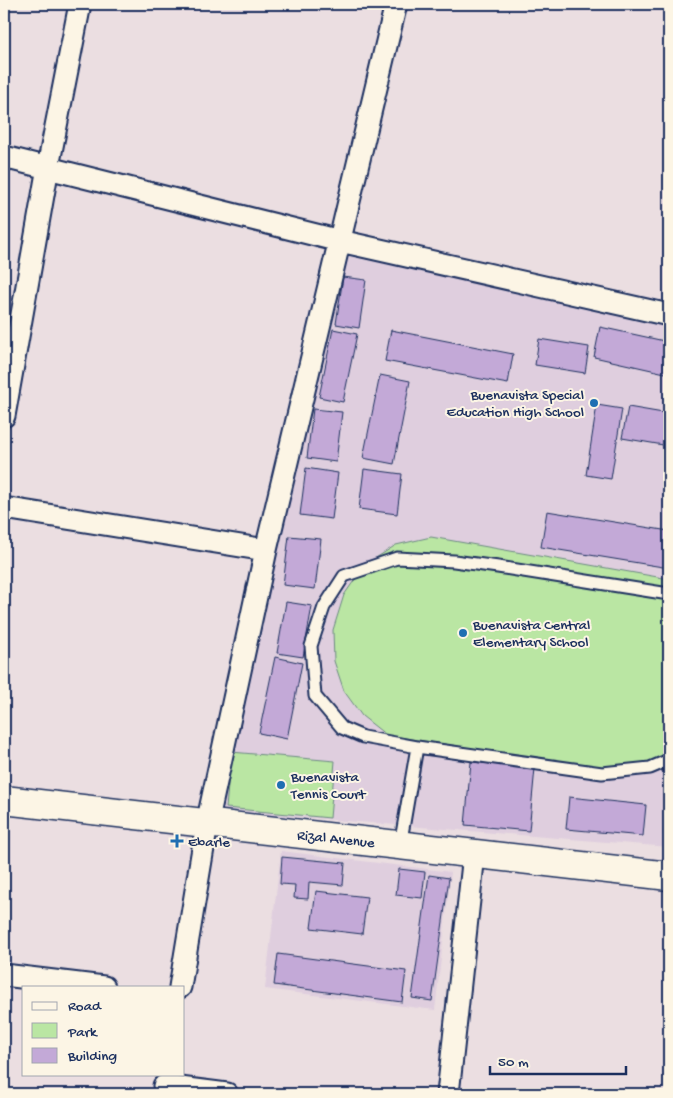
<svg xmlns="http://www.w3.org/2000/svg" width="673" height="1098" font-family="'Gochi Hand',sans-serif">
  <rect width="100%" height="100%" fill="#ebdee1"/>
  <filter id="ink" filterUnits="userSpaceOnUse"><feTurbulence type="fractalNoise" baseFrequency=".02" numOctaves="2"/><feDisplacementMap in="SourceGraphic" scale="10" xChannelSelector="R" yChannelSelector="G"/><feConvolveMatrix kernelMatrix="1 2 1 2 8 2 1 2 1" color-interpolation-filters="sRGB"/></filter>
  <g filter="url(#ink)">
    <path fill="#dfcede" d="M 348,256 L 669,324 L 669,847 L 222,811 L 228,755 Z
      M 281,851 L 451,872 L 435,1010 L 265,989 Z"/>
    <path fill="#bae6a3" stroke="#6a8a80" d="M 431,537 L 669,579 L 669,764 L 634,774 L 386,735 L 362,716 L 344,691 L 334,661 L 333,630 L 344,595 L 365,565 L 396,545 Z
      M 231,752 L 335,761 L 330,818 L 226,808 Z"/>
    <path fill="#c3a9d7" stroke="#1b2f5e" d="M 343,277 L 366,280 L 359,328 L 336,324 Z
      M 600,327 L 669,342 L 669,355 L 665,373 L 594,357 Z
      M 333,329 L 357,334 L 343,402 L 319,397 Z
      M 391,330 L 513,354 L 508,384 L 385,361 Z
      M 539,339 L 589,347 L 585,373 L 535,365 Z
      M 380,375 L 410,381 L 394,464 L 363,458 Z
      M 597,405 L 622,409 L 611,479 L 586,475 Z
      M 628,407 L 669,414 L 669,446 L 622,438 Z
      M 313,409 L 342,412 L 336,462 L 307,458 Z
      M 306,468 L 338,473 L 332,519 L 300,515 Z
      M 364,469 L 402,474 L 397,514 L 359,509 Z
      M 547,511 L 669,531 L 669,568 L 541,547 Z
      M 289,536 L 321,539 L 315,589 L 283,585 Z
      M 286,602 L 312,606 L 303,657 L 277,653 Z
      M 275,657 L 302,663 L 287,739 L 259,733 Z
      M 471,762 L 535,768 L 529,831 L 465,825 Z
      M 569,797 L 646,805 L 643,836 L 566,829 Z
      M 666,805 L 669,805 L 669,836 L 664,835 Z
      M 282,857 L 345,863 L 343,885 L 309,882 L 308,899 L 294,898 L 295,885 L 280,884 Z
      M 399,869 L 425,872 L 422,898 L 396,895 Z
      M 429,875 L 449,878 L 432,1001 L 412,998 Z
      M 316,891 L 367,897 L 362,934 L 311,928 Z
      M 278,954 L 406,971 L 402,1002 L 274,985 Z"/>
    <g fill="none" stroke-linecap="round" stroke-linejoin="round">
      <defs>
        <path id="lane" d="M 669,594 L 498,567 L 454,561 L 397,558 L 344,576 L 324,607 L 311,646 L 315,696 L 342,728 L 363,737 L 417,747 L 602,773 L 650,768 L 669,760
          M 400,846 L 417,747"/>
        <path id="street" d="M 4,157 L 340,241 L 669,315
          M 4,416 L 48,167 L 80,4
          M 4,508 L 266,550
          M 4,975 L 104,987
          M 180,987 L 207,824 L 266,550 L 396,4
          M 164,1086 L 227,1094
          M 448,1094 L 474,854"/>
        <path id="secondary" d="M 4,800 L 669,876"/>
      </defs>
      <use href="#lane" stroke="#1b2f5e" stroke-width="15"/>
      <use href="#street" stroke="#1b2f5e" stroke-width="25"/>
      <use href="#secondary" stroke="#1b2f5e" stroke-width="31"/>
      <use href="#lane" stroke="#fcf5e5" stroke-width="11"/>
      <use href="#street" stroke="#fcf5e5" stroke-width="21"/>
      <use href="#secondary" stroke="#fcf5e5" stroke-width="28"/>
    </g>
  </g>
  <g fill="#1f6fb2" stroke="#fcf5e5" stroke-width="2">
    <circle cx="594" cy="403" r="5"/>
    <circle cx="463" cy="633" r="5"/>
    <circle cx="281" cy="785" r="5"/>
    <path d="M174.5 833.5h5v5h5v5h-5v5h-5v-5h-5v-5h5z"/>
  </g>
  <g text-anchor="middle" stroke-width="4" stroke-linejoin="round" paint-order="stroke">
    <g font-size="15" fill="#1b2f5e" stroke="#fcf5e5" text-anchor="start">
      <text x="584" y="399" text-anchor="end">Buenavista Special<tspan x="584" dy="17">Education High School</tspan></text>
      <text x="473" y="629">Buenavista Central<tspan x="473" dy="17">Elementary School</tspan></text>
      <text x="291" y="781">Buenavista<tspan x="291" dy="17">Tennis Court</tspan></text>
      <text x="188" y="846">Ebarle</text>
    </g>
    <g font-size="15" fill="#1b2f5e" stroke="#fcf5e5">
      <text transform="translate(336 838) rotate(6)" y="5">Rizal Avenue</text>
    </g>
  </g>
  <rect width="673" height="1098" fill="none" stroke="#fcf5e5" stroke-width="20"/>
  <rect x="10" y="10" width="653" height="1078" fill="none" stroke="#1b2f5e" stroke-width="2" filter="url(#ink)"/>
  <rect x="22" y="986" width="162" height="90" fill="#fcf5e5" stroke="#a2a6af"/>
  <rect x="32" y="1002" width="25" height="8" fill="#fcf5e5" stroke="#a2a6af"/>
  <text x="68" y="1010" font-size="15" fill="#1b2f5e">Road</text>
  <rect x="32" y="1023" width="25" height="15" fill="#bae6a3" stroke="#a2a6af"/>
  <text x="68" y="1036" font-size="15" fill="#1b2f5e">Park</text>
  <rect x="32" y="1048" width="25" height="15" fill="#c3a9d7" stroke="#a2a6af"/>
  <text x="68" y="1060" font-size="15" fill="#1b2f5e">Building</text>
  <path d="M490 1066v8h136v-8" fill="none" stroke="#1b2f5e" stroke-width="2.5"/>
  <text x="498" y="1066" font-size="15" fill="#1b2f5e" stroke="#fcf5e5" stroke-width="4" paint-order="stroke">50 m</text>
</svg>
